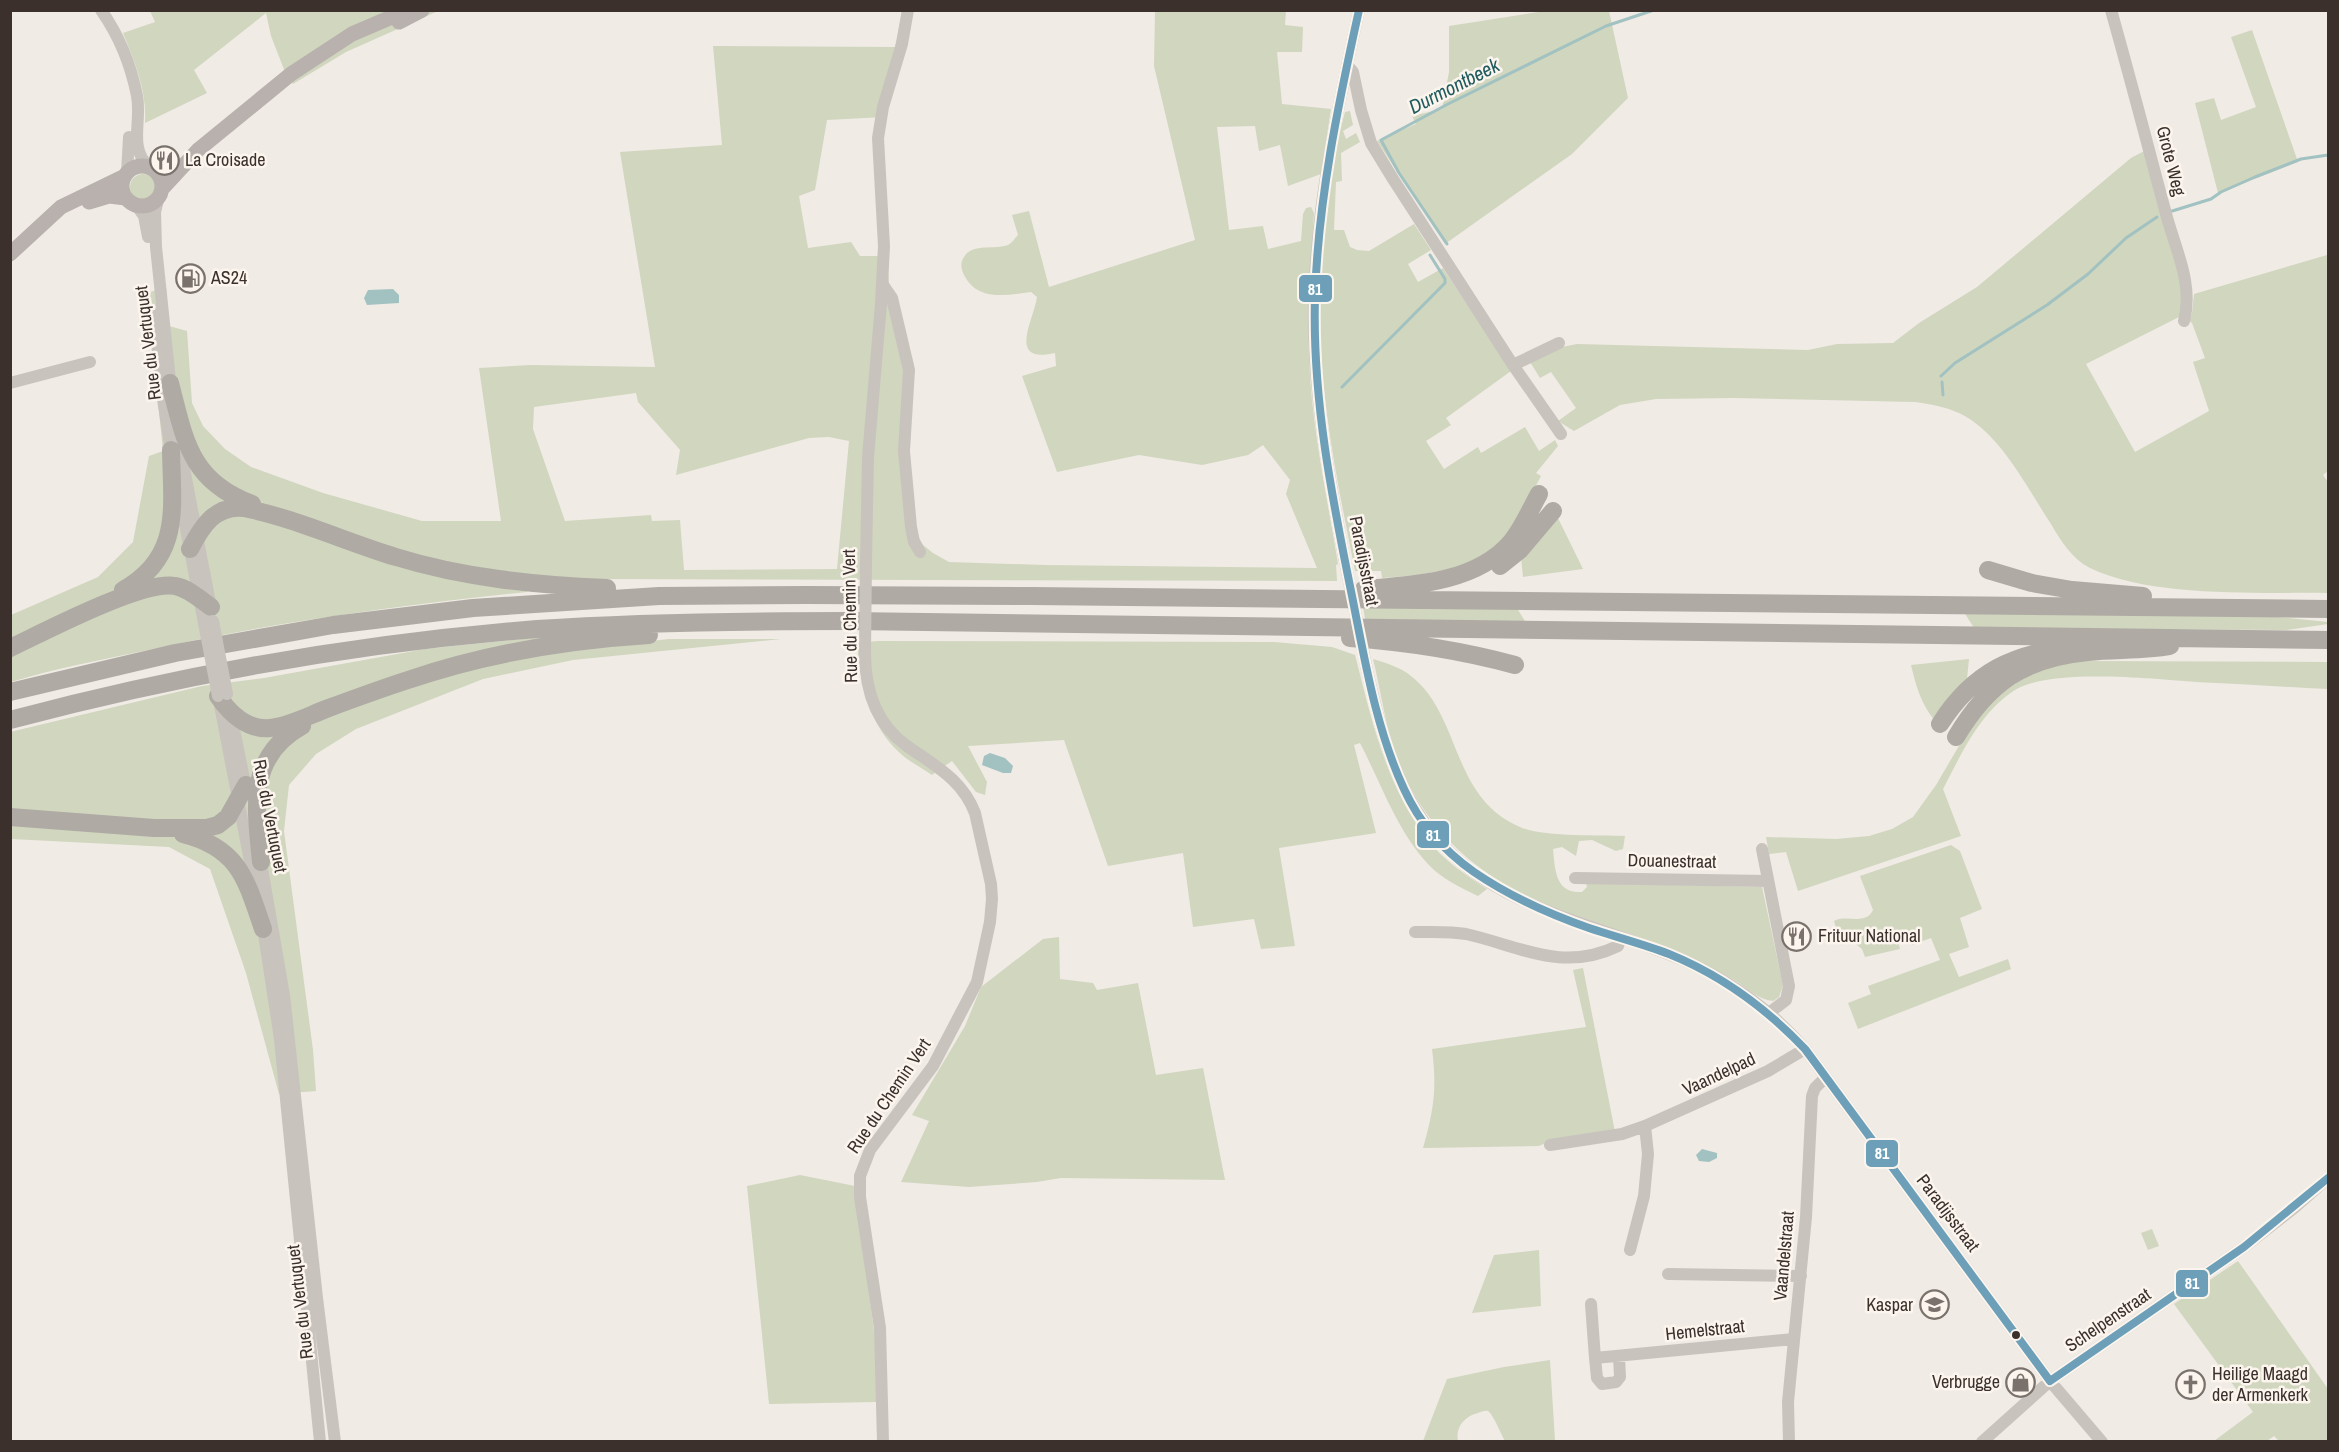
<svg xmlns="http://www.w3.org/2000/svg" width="2339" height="1452" font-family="'Archivo Narrow',sans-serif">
  <rect width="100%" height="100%" fill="#f0ebe5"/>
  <path fill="#d1d6bf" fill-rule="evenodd" d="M 175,10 L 438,11 L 346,52 L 293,84 L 285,72 L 271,36 L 266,13 L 194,70 L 207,93 L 145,123 C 147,91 135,62 123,33 L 155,22 L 150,11 Z
    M 902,11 L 911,11 L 884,117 L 827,120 L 815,190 L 799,196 L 808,248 L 851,242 L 860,256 L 887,256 L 891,308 L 906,368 L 899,446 L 916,532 L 923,545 L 933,553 L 949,562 L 1045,565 L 1317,568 L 1286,494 L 1290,480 L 1263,445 L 1248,455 L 1202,465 L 1139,455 L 1057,472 L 1022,376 L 1056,366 L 1055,353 C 1006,364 1034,320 1037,297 L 1031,292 C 1006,295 978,302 964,275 C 961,269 960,263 964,257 C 972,243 995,250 1008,245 C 1012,243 1015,238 1018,235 L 1012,215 L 1029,211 L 1049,287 L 1195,240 L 1154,66 L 1155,11 L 1286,11 L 1285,25 L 1303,27 L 1302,52 L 1277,52 L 1282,104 L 1331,109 L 1321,174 L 1288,186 L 1280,145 L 1259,151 L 1255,126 L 1217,127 L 1229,230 L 1263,226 L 1268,249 L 1301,241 L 1303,214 L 1306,208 L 1311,207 L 1314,213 C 1311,261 1306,311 1309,360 C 1312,428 1327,496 1338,564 L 1336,565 L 1337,581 L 591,579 L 532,575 L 527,592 C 401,605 277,622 153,649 C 105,659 57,668 11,682 L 11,615 L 98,577 L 133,542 L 149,456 L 163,451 L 147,293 L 166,287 L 169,326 L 187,331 L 192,403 L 203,426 L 225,449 L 251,467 L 323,493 L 422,521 L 501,521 L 479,368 L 531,365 L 655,367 L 620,152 L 722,145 L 713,46 L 895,47 ZM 636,393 L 638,402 L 680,450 L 676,475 L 809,438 L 829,437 L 849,441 L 837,569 L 684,570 L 680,520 L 652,521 L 651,515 L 565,521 L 533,429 L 534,407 Z
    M 1545,11 L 1609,11 L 1628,98 L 1572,154 L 1445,244 L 1377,141 L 1416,124 L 1412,116 L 1442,109 L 1449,72 L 1449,26 Z
    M 2252,30 L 2298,162 L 2218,193 L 2195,103 L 2214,98 L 2221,120 L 2256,107 L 2231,37 Z
    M 1350,111 L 1353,125 L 1343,131 L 1346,139 L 1356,133 L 1360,142 L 1341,153 L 1342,181 L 1336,182 L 1334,230 L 1344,230 L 1350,247 L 1357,250 L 1369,251 L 1414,224 L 1431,250 L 1408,264 L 1418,282 L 1443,268 L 1511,371 L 1446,418 L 1451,425 L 1426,441 L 1444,469 L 1478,447 L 1481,453 L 1525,427 L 1539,451 L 1555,440 L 1558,446 L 1536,473 L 1541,476 L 1510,535 L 1470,565 L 1418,575 L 1382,578 L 1381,571 L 1355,571 C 1339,490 1321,406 1320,323 C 1319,254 1327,179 1345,112 Z
    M 2148,149 L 2187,289 L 2181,316 L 2086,364 L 2135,452 L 2209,411 L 2193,362 L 2205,358 L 2192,323 L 2189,321 L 2192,313 L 2194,294 L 2327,255 L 2328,264 L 2328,471 L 2323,475 L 2328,482 L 2328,593 C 2258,592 2153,598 2090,568 C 2072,559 2061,541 2051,524 C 2027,488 2000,432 1959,413 C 1946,407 1930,404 1915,402 L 1734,398 L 1656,399 L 1620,405 L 1574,431 L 1558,421 L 1576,408 L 1551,372 L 1540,378 L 1530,362 L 1562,347 L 1577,344 L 1808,350 L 1837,344 L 1893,343 L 1919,323 L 1977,287 L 2131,158 Z
    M130 187a13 13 0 1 1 26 0a13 13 0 1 1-26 0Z
    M 1556,514 L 1583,569 L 1523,577 L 1521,557 Z
    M 1363,607 L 1517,608 L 1526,623 L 1365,619 Z
    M 1962,609 L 2267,616 L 2328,622 L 2328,624 L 2287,630 L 1974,628 Z
    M 561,635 L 570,650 L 669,639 L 781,639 L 573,660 L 483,679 L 356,729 L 316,754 L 289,785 L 284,831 L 313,1050 L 316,1091 L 279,1094 L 246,973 L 210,869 L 169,847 L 11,839 L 10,732 L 202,686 L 264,678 L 425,649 Z
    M 878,641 L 1274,642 L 1332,647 L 1355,655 C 1372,721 1385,783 1427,839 C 1443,860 1466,875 1487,889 L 1478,896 C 1463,889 1447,881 1434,870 C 1399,837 1382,785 1360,743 L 1354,745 L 1376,833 L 1279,848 L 1295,946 L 1261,949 L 1254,919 L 1193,927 L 1183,853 L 1108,866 L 1064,740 L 968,746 L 987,782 L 985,795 L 976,792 L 952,761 L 932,775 C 922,768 910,762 901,754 C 869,726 860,683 857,643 Z
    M 1373,659 C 1386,663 1400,667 1411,676 C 1462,716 1450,797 1520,827 C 1542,837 1599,835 1625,836 L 1623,849 L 1616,851 L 1592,840 L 1579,841 L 1576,856 L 1562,847 L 1553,849 C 1555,869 1555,894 1582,892 L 1587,887 L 1586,883 L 1762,887 L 1783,985 L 1779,997 L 1773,1001 C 1758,1000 1746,987 1734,980 C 1712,967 1688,955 1664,946 C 1626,931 1586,922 1548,906 C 1472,874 1417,823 1392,743 C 1384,716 1380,687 1373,659 Z
    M 1969,659 L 1967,679 L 1935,721 C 1921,704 1916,686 1911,665 Z
    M 2077,661 L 2328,662 L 2328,689 C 2284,687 2240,684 2196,682 C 2153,679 2051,668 2015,690 C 1980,712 1962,753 1943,789 L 1961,836 L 1798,891 L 1786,852 L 1769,854 L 1766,837 L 1836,839 L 1869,836 L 1892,829 L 1913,817 L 1936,785 L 1983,705 L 2038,669 Z
    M 1951,845 L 1960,851 L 1982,909 L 1960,918 L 1969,947 L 1949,954 L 1959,977 L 2008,959 L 2011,969 L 1858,1029 L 1848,1003 L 1871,994 L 1868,986 L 1940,960 L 1931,938 L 1912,945 L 1906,929 L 1896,934 L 1900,949 L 1865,957 L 1862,949 L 1836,928 L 1834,921 C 1846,914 1866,926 1873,910 L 1860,876 Z
    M 1059,937 L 1060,979 L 1093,983 L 1097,990 L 1138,983 L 1156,1075 L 1203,1068 L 1225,1180 L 1061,1178 L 1037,1182 L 969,1187 L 901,1182 L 929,1121 L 912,1115 L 965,1026 L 981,987 L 1043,939 Z
    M 1583,968 L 1615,1132 L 1548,1142 L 1539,1146 L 1423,1148 C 1434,1110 1437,1088 1432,1049 L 1586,1027 L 1573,970 Z
    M 800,1175 L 855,1186 L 876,1346 L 876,1402 L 769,1404 L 747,1186 Z
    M 2152,1229 L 2159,1246 L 2148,1250 L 2141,1233 Z
    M 1539,1250 L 1541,1306 L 1472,1313 L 1494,1255 Z
    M 2238,1261 L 2328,1389 L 2328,1441 L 2279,1441 L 2274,1436 L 2267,1441 L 2214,1441 L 2253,1412 L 2174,1304 Z
    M 1550,1360 L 1555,1441 L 1505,1441 C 1502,1436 1493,1414 1488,1411 C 1486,1410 1480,1412 1478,1413 C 1465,1416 1455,1427 1458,1441 L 1423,1441 L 1447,1379 L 1504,1367 Z"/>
  <path fill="#a1c2c1" d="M 393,289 L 399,295 L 399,303 L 367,305 L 364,298 L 368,290 Z
    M 990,753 L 1005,758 L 1013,766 L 1011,773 L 1003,773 L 982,765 L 984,756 Z
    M 1702,1149 L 1717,1153 L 1717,1158 L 1709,1162 L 1699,1161 L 1696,1155 Z"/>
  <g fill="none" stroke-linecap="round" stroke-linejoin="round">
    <path stroke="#a1c2c1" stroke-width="3" d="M 2169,212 L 2211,199 L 2221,192 L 2255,177 L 2301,159 L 2328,155
      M 1447,244 L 1399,173 L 1381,140 L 1448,104 L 1606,26 L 1654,10
      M 1941,376 L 1955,363 L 2047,305 L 2088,274 L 2126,238 L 2157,217
      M 1942,382 L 1943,395
      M 1342,387 L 1445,283 L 1445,279 L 1430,255"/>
    <path stroke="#c9c3be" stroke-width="12" d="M 101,10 C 120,37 131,65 137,96 C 142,122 128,147 149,167
      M 2111,10 C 2130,77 2147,143 2165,210 C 2174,247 2194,282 2184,321
      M 1347,65 L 1353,72 L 1361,110 L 1371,143 L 1393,179 L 1513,365 L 1561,434
      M 127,173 L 129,137
      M 158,200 L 155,212 L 156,247 L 171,390
      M 137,206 L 144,216 L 148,237
      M 883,285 L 892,298 L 909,370 L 904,451 L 911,527 L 914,542 L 920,552
      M 154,314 L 163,399 L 172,458
      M 1513,365 L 1559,343
      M 10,383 L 90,362
      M 178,437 L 211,608
      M 178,487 L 204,623
      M 1344,557 C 1332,491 1319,425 1315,358 C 1308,240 1334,125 1359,10
      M 866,562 L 868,457 L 881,304 L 884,246 L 878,138 L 883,107 L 902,44 L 908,10
      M 865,653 C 865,690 876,724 907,746 C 935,766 962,779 975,813 L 991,884 L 992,899 L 990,922 L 977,982 L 933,1066 L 870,1150 L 860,1176 L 860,1197 L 880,1328 L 883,1442
      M 1367,670 C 1379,723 1392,777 1424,822 C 1481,904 1582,920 1668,954 C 1721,974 1768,1007 1805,1049 L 2050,1381 L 2102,1442
      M 219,700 L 256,892
      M 230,710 L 247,793
      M 1762,849 L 1789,986 L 1786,1000 L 1769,1013
      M 260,857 L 284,995 L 317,1298 L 335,1442
      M 1575,878 L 1767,881
      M 262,921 L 280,1039 L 320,1442
      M 1415,932 C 1432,932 1449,931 1466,934 C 1520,946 1562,973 1618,946 L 1621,938
      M 1550,1145 L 1622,1134 L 1645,1126 L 1768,1071 L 1805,1049
      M 1630,1250 L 1644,1196 L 1648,1154 L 1645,1126
      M 1668,1274 L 1801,1276
      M 1591,1304 L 1595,1358 L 1794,1339
      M 1595,1358 L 1597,1378 L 1602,1384 L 1616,1382 L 1620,1377 L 1619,1357
      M 1789,1442 L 1788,1402 L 1806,1217 L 1812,1096 L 1815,1088 L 1825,1078
      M 1982,1442 L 2050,1381 L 2244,1247 L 2294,1208 L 2328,1178"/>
    <path stroke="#b8b1ad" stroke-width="15" d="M 399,22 L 422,10
      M122 186a20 20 0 1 1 40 0a20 20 0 1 1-40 0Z
      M 162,189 L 198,150 L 291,74 L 352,34 L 408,10
      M 89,202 L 109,196 L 126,198
      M 10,254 L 61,207 L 125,176"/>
    <path stroke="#afaaa4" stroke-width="18" d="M 170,383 C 185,441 190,481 252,504
      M 190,549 C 202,526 215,505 244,508 C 295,518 346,542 396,557 C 464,578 536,585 607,588
      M 1500,566 L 1520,550 L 1553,511
      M 1988,570 L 2032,583 L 2072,590 L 2143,596
      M 1364,589 C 1413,585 1476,583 1511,542 C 1522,529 1530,510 1539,494
      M 123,590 C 182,557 172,508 171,450
      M 1350,638 C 1406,642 1460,650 1515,665
      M 10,648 C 44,632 142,580 175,586 C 188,588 200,599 211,607
      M 10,692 L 175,653 L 333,625 L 473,608 L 659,596 L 806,595 L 1031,596 L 2328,609
      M 218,696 C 230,714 248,730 270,728 C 289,726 308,716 326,709 C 353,699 380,689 408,680 C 484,654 568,640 649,635
      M 10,720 C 183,674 359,643 537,629 C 641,622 746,621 850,621 L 2328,640
      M 1940,724 C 1973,672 2014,653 2073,647
      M 1956,737 C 1988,683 2024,658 2088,652 C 2116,649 2143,651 2170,646
      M 10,817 L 154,828 L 207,828 L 218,825 L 228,817 L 246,785
      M 183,834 C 239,848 246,879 263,929
      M 261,862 C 256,808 246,757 302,726"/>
    <path stroke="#c9c3be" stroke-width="12" d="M 1344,557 L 1367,670
      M 213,621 L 227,694
      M 204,623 L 218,696
      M 865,653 L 866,562"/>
    <defs>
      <path id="bus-1" d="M 1359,10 C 1338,105 1318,200 1315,297 C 1312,398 1332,498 1352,596 C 1365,661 1376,729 1404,789 C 1419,822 1444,851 1474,872 C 1509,896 1549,914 1589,928 C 1616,937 1643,944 1669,954 C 1721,975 1766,1008 1805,1049 L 2050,1381
        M 2050,1381 L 2244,1247 L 2328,1178"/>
    </defs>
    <use href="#bus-1" stroke="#fbf5ee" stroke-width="12"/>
    <use href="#bus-1" stroke="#6da0b8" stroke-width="8"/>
  </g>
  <defs>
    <symbol id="restaurant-ring" viewBox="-11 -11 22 22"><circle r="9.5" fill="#fbf5ee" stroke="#7a716c" stroke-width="1.5"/><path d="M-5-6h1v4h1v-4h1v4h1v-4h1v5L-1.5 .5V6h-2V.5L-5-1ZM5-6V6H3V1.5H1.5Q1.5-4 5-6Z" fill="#7a716c"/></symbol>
    <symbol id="fuel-ring" viewBox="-11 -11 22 22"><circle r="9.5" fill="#fbf5ee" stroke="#7a716c" stroke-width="1.5"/><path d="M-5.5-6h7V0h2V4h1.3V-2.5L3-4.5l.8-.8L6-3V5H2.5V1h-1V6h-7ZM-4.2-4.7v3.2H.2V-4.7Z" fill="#7a716c"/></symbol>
    <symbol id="school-ring" viewBox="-11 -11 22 22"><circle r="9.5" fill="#fbf5ee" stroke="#7a716c" stroke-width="1.5"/><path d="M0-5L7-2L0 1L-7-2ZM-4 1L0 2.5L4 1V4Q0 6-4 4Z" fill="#7a716c"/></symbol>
    <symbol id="shop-ring" viewBox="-11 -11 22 22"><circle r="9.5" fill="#fbf5ee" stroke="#7a716c" stroke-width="1.5"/><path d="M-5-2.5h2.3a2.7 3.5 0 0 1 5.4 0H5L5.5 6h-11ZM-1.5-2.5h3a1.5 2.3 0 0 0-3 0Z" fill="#7a716c"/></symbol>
    <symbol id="church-ring" viewBox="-11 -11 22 22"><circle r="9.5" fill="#fbf5ee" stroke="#7a716c" stroke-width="1.5"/><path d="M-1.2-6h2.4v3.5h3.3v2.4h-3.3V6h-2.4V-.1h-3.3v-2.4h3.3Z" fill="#7a716c"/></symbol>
  </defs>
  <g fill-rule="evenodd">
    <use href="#restaurant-ring" x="148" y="144" width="33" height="33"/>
    <use href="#fuel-ring" x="174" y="262" width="33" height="33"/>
    <use href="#restaurant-ring" x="1780" y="920" width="33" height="33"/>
    <use href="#school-ring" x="1918" y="1288" width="33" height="33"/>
    <use href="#shop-ring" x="2004" y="1366" width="33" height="33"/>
    <use href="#church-ring" x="2174" y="1368" width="33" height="33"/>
  </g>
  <circle fill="#3b302b" stroke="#fbf5ee" stroke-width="2" cx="2016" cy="1335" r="5"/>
  <g text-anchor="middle" stroke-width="5" stroke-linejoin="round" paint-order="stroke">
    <g font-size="18" fill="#3b302b" stroke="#fbf5ee" text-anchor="start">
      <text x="185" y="166">La Croisade</text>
      <text x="211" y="284">AS24</text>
      <text x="1818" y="942">Frituur National</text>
      <text x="1913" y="1311" text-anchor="end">Kaspar</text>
      <text x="2212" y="1380">Heilige Maagd<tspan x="2212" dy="21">der Armenkerk</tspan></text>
      <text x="2000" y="1388" text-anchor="end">Verbrugge</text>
    </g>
    <g font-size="18" fill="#3b302b" stroke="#fbf5ee">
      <text transform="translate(2171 161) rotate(76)" y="6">Grote Weg</text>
      <text transform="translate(148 343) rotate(-97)" y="6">Rue du Vertuquet</text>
      <text transform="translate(1364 561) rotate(79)" y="6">Paradijsstraat</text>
      <text transform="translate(850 616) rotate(-91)" y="6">Rue du Chemin Vert</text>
      <text transform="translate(270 816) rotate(79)" y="6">Rue du Vertuquet</text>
      <text transform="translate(1672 861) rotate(1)" y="6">Douanestraat</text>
      <text transform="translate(1719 1074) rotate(-25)" y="6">Vaandelpad</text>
      <text transform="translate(889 1096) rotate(-56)" y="6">Rue du Chemin Vert</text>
      <text transform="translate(1948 1213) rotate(53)" y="6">Paradijsstraat</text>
      <text transform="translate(1784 1256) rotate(-85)" y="6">Vaandelstraat</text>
      <text transform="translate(300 1302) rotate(-97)" y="6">Rue du Vertuquet</text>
      <text transform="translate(2108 1320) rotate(-34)" y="6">Schelpenstraat</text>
      <text transform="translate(1705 1330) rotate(-6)" y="6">Hemelstraat</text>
    </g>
    <g font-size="20" font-style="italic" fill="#1f5a5e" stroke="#fbf5ee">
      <text transform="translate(1454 86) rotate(-27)" y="7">Durmontbeek</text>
    </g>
  </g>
  <g stroke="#fbf5ee" stroke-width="2">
    <rect x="1298" y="274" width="35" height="29" rx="6" fill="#6da0b8"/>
    <rect x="1416" y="820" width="34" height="29" rx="6" fill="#6da0b8"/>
    <rect x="1865" y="1139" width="34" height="29" rx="6" fill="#6da0b8"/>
    <rect x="2175" y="1269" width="34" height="29" rx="6" fill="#6da0b8"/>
  </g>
  <g font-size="16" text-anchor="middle" font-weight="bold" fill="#fff">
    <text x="1315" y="295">81</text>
    <text x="1433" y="841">81</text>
    <text x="1882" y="1159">81</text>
    <text x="2192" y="1289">81</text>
  </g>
  <rect width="2339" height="1452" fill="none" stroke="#3b302b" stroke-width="24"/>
</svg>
